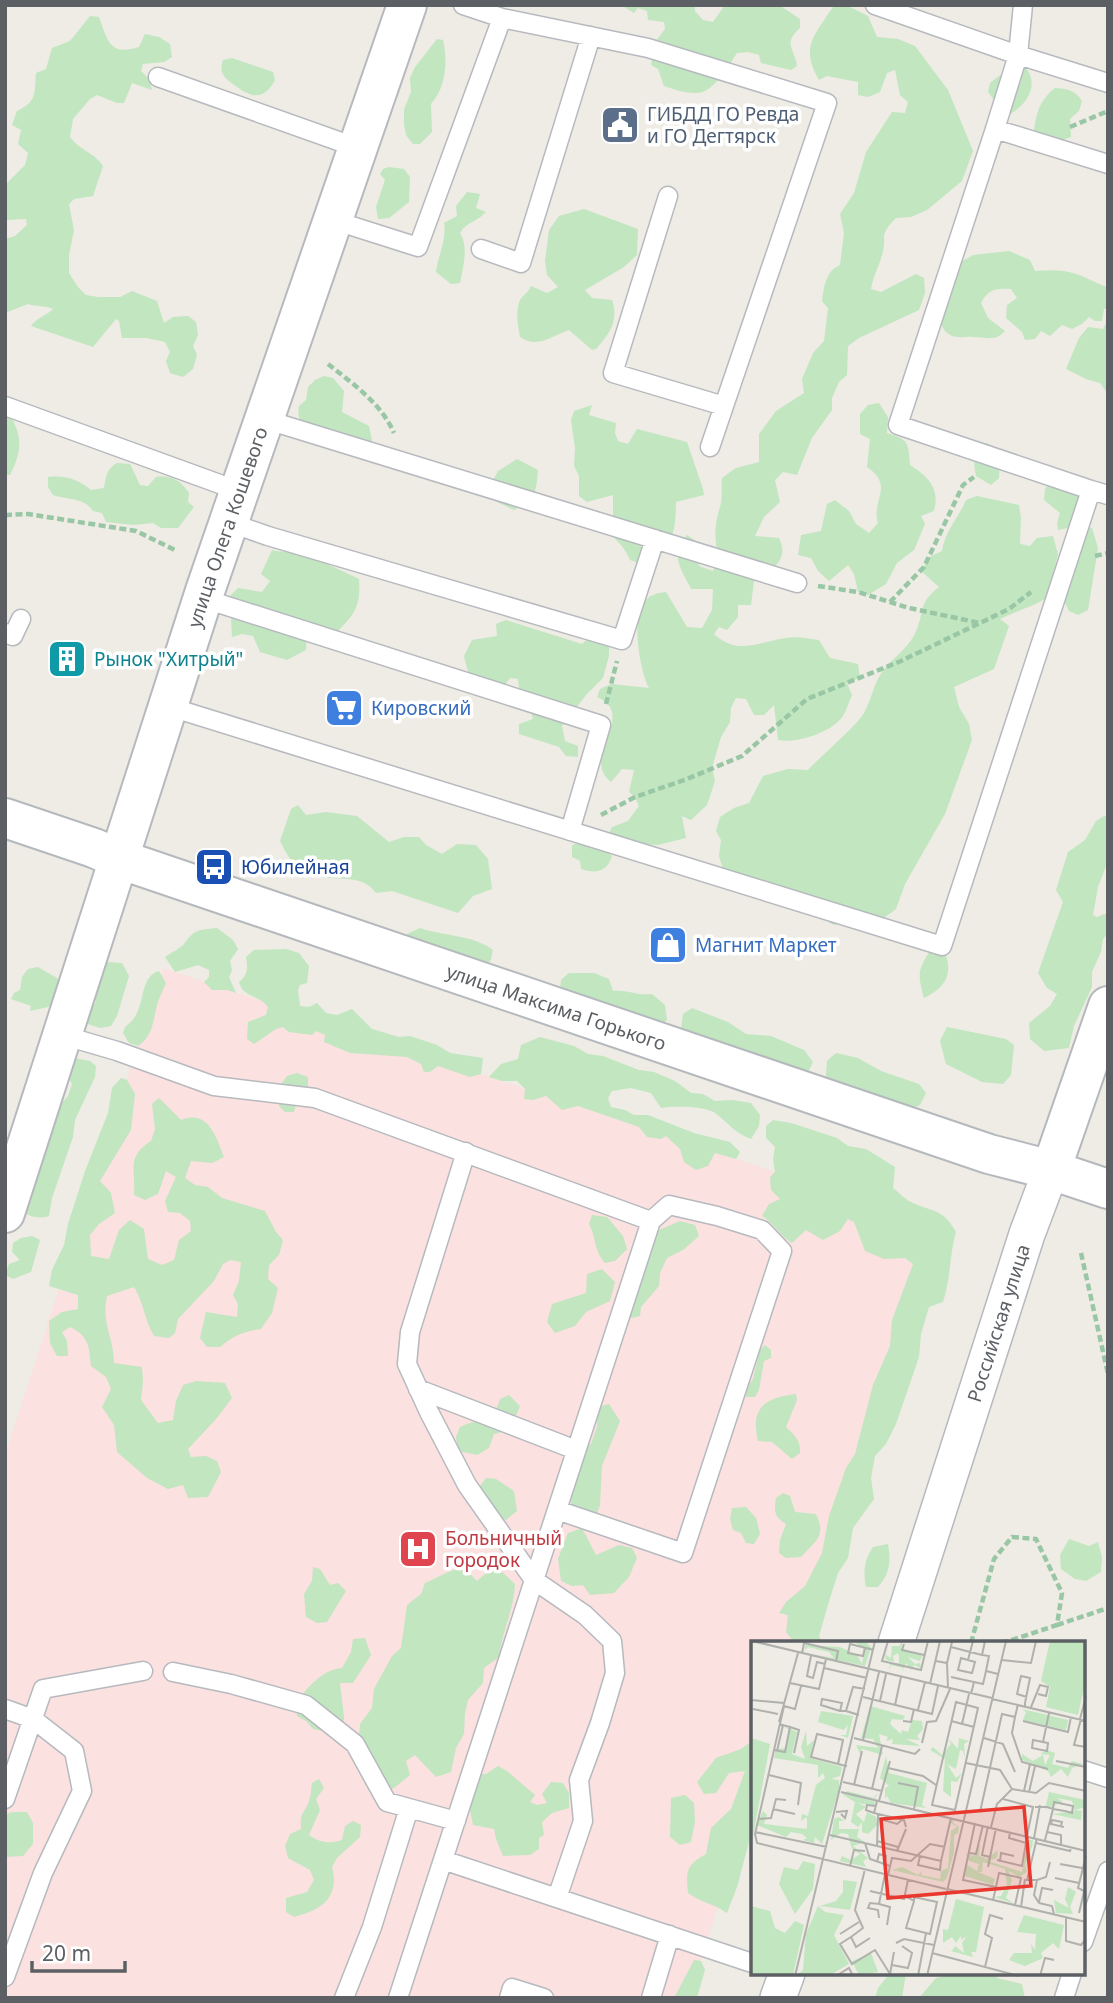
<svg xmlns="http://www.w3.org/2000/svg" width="1113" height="2003" font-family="'Noto Sans',sans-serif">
  <rect width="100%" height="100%" fill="#eeece4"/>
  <path fill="#fbe1e0" d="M 163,968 L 934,1225 L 802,1642 L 752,1643 L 752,1799 L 689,1998 L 5,1998 L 5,1455 Z"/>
  <path fill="#c1e6c0" d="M 621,5 L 695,5 L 695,11 L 703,20 L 713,22 L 725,5 L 779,5 L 800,19 L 800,28 C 782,44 795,49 797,66 L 791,70 L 761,63 L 759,55 L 748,52 L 737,53 L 731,62 L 730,73 C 722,77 718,80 712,86 C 699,99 679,91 664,86 L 658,69 L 651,65 L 655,42 L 665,29 L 664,22 L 648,20 L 647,11 L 638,8 L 634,13 Z
    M 846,5 L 868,16 L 877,37 L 898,39 L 915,46 L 948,90 L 973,151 L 962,181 L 927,210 L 911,217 L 896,218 C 877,237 888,236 882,255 C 879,267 873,276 871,289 L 881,292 L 916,274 L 924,278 L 925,293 L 919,310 L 859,338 L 848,346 L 847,375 L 839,382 L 832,398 L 832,410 L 812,438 L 797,475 L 783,472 L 775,480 L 780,502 L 764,517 L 755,536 L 779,538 C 790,560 772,570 754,581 L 751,605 L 738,605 L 738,617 L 727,630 L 719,627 L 714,634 C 738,656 758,642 786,638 C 797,636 809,639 819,640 L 830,658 L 858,664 L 860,678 L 847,683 L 852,695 C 849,701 847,710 843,716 C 832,732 797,744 778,740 L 774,705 L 764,715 L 754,715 L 746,699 L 736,698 L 731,708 L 730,722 L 721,737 L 712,768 L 715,781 L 707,805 L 691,820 L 682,816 L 686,838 L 658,845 L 605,842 L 612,827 L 628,821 L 639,806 L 635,797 L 629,792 L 634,770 L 622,769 L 611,782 C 579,757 639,715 597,697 L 600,689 L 611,684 L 649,688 C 640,671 632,622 642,605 C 648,595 656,593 666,592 L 687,627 L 702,628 L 712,610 L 713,589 L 691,589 C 680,567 670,556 687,535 L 696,541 L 699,566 L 713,571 L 719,559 C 714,538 714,527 720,507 C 723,498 721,487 722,478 L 736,468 L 759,462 L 759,434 L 776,411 L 804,393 L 802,379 L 813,353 L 824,341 L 828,308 L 822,301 C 824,286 826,271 840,265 L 844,233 L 840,214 L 854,193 L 866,152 L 892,112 L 905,113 L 908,102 L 900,95 L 895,70 L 887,73 L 880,92 L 868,97 L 858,95 L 858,82 L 827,76 L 819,80 C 800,47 814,36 833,7 Z
    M 90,16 L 99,17 C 108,42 110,56 139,47 L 145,34 L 159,37 L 170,44 L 172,57 L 164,62 L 143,64 L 141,71 L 149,79 L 152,90 L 132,83 L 124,103 L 117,103 L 97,95 L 90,99 L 73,119 L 70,137 C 79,150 95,153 103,166 L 93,196 L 74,199 L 69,204 L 74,230 L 69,255 L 69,273 L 78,287 L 86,295 L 98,297 L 120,297 L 132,291 L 157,301 L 164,323 L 173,317 L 188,316 L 196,322 L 198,335 L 193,346 L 197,355 L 193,369 L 183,377 L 170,373 L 166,361 L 170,352 L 165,342 L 147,338 L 122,338 L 119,321 L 116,319 L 93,347 L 31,326 C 36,318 46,316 53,309 C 45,305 37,307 28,304 L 5,313 L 5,239 L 15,236 L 27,225 L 26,219 L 5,220 L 5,185 L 25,165 L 28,153 L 18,144 L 21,130 L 12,125 L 17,111 C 38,101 34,93 36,73 L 46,69 L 52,48 L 70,41 Z
    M 437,39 L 443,40 C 448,61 446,88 431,104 L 432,132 L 420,144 L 413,144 L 406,135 L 404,124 L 404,109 L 411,92 L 410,78 L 415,67 Z
    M 232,58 L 273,72 L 275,80 C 265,99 253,99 237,87 C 226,79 218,75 223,60 Z
    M 1024,66 C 1042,84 1025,108 1006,116 L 988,92 L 990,83 L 999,76 Z
    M 1055,88 C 1067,88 1076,91 1082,101 L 1079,111 L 1070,119 L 1071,137 L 1060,141 L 1042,140 L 1034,132 C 1036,113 1040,100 1055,88 Z
    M 389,167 L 404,169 L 410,177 L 409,202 L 389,218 L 378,219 L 376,207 L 385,180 L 380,174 L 383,169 Z
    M 467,192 L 480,194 L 476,208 L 486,212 C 478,221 465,223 460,233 C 469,247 463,267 460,283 L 451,284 L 436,272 C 438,255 447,240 444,223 L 457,216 L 456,206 Z
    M 584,209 L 638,229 L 637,255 L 624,267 L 585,290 L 592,298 L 612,300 C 619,321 610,333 596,349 L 592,350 L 569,330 C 551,336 538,349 520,337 C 518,327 515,311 520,300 C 523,295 529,292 531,286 L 547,293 L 558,287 L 547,275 L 545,261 L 549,230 L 559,216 Z
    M 1009,251 L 1030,260 L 1035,271 C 1049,270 1062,269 1076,274 C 1087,277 1096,284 1108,287 L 1108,308 L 1104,309 L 1102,321 L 1095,321 L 1089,317 L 1082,324 L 1072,329 L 1062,325 L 1050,336 L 1041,331 L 1035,339 L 1025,340 L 1022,332 L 1006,318 L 1007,305 L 1017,298 L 1011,289 C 996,288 988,289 981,303 L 988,318 L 1005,331 C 995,342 987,337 973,337 C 963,336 955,340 946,332 C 942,328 939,318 935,312 L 948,285 L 958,274 L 961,262 L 973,255 Z
    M 1108,319 L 1108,394 L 1100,383 L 1086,379 L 1066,369 L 1079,338 L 1088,327 L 1103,329 Z
    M 324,376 L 333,378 L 344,391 L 342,412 L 369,426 L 372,441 L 364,449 L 327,447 L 308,442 C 305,429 296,419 299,406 L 306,400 L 308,387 L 315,380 Z
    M 879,403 L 888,417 L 887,433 C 910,440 908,443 910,465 C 929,477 940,489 934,511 L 921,516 L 925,524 L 914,550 L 897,563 L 886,584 L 868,595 L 858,592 L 854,574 L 848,565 L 829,581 L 818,571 L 811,558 L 798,555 L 801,535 L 821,531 L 827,504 L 835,500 L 849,511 L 856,524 L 869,533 L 878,523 C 871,500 895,486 867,467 L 870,439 L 860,434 L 860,414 L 868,405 Z
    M 592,405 L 589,415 L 616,423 L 615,433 L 618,441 L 628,444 L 637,429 L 687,442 L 703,489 L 704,495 L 676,502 C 675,544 672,540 639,563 L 630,560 C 623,542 612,541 607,524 L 613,515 L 613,495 L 587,502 L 579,496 L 579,476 L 574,466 L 575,448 L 571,420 L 574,411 Z
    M 5,407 C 22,433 24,447 10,475 L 5,475 Z
    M 987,443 C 1001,452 1000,462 999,478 L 991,485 L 976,476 C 974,465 972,454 979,445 Z
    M 517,459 L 538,470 C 536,495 535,498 514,510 L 497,502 L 489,488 L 498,471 Z
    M 117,463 L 130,464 L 140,485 L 148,486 L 156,477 C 171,475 180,480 189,493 L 188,502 L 194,507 L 178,528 L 161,528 L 153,523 L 133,525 L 106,522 L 102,513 L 93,511 C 84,497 67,500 53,495 L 48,487 L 48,477 C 64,475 78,479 91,490 L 104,488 C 106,477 106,469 117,463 Z
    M 1068,475 L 1090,480 L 1103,494 L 1068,528 L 1058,530 L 1057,523 L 1060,513 L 1044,500 L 1045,489 L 1054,477 Z
    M 977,496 L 1019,505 L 1021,518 L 1020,544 L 1030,546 L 1037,538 L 1053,536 L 1058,554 L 1047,598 C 1032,607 1016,611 1000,619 L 1009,626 L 994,669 L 954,687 L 959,707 L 969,724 L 972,740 L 945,814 L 905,884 L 896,909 L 874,925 L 845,922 L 834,925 L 820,917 L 726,879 L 719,856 L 721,840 L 716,831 L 720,817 L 734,808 L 749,803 L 763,776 L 788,769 L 808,770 C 821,756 859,724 865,711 C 873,696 874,680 886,667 C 897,655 911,645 917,629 C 925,608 918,604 939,587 L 921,571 L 929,557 L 942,551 C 945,531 958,519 966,500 Z
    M 1080,526 L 1092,528 L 1098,548 L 1088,610 L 1078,615 L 1069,611 L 1062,597 C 1072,568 1082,559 1080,526 Z
    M 272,550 C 282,553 291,551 300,554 C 321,560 340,570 359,579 C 361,607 354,615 335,634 L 307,631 L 306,650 L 287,660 L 260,652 L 253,636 L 242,634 L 232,637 L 230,596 L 238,588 L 262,592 L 270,581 L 261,574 Z
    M 506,620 L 582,644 L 589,638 L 609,644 L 609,656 L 603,678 L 586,695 L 562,726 L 565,741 L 578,746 L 578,757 L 566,756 L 559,747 L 519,734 L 519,724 L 533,719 L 528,702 L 519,690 L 518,679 L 510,678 L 499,693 L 469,676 L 464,656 L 472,640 L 497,636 L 496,624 Z
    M 298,805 L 306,815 L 326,812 L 357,816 L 389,842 L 404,837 L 419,837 L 426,845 L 442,854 L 457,844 L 476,845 L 488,859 L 492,889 L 473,896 L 458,913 L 392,891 L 376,893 C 359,868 322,887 299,869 C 290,861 285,851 280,841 L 291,809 Z
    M 1104,816 L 1108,816 L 1108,861 L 1098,887 L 1093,915 L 1097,917 L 1104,914 L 1108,915 L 1108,933 L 1103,939 L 1101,952 L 1092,972 L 1092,987 L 1074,1026 L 1069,1048 L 1044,1051 L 1030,1039 L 1029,1023 L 1050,1006 L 1057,994 L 1047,988 L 1038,973 L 1063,902 L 1056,890 L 1068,852 L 1085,840 L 1096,821 Z
    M 583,842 L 603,848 L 612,856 C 607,872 596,874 581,869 L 580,861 L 572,857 L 572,845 Z
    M 217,928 L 233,940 L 238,949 L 230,961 L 232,970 L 229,977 L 236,993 L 227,990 L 212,990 L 204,982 L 209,977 L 209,970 L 198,965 L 175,972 L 165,957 C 170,953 180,949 184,944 C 195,929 198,930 217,928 Z
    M 420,928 C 444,936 473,935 493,950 L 491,959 L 485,969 L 410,948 L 407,934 Z
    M 942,946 C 954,970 949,986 924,998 C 917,973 918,969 932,948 Z
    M 286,949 L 299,953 L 309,966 L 307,983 L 300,985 L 298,990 L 300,1006 L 309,1007 L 317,1003 L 326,1013 L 337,1015 L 352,1009 L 372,1029 L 399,1037 L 410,1036 L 437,1045 L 450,1053 L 483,1058 L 481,1074 L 470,1077 L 438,1066 L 430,1072 L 424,1072 L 421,1064 L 407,1057 L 350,1053 L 324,1042 L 325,1035 L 316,1031 L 312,1035 L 289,1032 L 283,1027 L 276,1029 L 254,1044 L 247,1039 L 248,1022 L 266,1015 L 268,1007 C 260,995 243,998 239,982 C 248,975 248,968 246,957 L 254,950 Z
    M 108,962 L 122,963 L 129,976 L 117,1016 L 111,1026 L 100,1028 L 85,1023 L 86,1008 L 95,1004 L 101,972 Z
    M 38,967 L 62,981 L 52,1006 L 30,1011 L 31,1006 L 11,999 L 14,993 L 20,990 L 22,977 L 28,969 Z
    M 159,971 L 166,983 C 163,990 159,998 157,1005 C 153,1021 153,1036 138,1046 L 129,1043 L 123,1033 L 125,1027 C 149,1011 136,978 159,971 Z
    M 569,973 L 594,973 L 609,979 L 613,991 C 627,989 637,996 652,994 L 665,1005 L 667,1020 L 658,1027 L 559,999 L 561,980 Z
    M 692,1008 L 728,1022 L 746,1034 L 771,1036 L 804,1050 L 813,1062 L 804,1081 L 681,1029 L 683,1014 Z
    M 947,1027 L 1006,1039 L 1014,1045 L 1011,1075 L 1003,1084 L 982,1082 L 946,1064 L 940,1041 Z
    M 540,1037 L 574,1046 L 588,1054 L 603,1056 L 639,1070 L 654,1072 L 675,1081 L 691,1093 L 703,1094 L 715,1101 L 733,1100 L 751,1103 L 760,1115 L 759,1126 L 751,1139 C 734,1133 729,1123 715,1113 C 705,1106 673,1106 661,1108 L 651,1093 L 631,1088 L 612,1091 L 608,1098 L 611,1107 L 625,1110 L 634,1115 L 648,1115 L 694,1133 L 730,1142 L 740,1152 L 736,1159 L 715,1153 L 708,1166 L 696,1170 L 684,1162 L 680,1149 L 666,1136 L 661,1139 L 647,1137 L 639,1127 L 578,1106 L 562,1110 L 546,1096 L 533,1100 L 524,1099 L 525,1089 L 517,1081 L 502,1081 L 489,1077 L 501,1064 L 518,1059 L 521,1045 Z
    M 836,1053 L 858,1058 L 881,1071 L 919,1084 L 926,1093 L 920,1105 L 904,1111 L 825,1087 L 827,1061 Z
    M 69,1057 L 90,1061 L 96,1066 L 95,1077 L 75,1120 L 73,1137 L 52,1198 L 49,1216 C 36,1220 27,1216 18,1207 L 60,1105 L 68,1096 L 72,1084 L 64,1070 Z
    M 297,1073 L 308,1077 L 308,1088 L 298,1096 L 294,1112 L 285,1112 L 279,1106 L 279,1087 L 287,1076 Z
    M 121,1078 L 127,1080 L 135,1094 L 131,1130 L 100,1181 L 111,1193 L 115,1213 L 99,1224 L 90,1235 L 91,1256 L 109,1259 L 119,1230 L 130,1220 L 144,1229 L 148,1259 L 162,1265 L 174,1260 L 179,1240 L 191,1231 L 190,1221 L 180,1213 L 168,1212 L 165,1201 L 176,1177 L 166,1171 L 158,1194 L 145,1200 L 134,1195 C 136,1169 126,1157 151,1141 L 155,1129 L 152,1104 L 159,1098 L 181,1120 C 208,1109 216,1136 224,1157 L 212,1163 L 191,1161 L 185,1178 L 195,1185 L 208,1187 L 222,1198 L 265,1211 L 276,1232 L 283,1240 L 279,1255 L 269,1265 L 268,1279 L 278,1288 L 272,1313 L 261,1329 C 244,1331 233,1336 220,1347 L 207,1347 L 200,1338 L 206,1312 L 237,1317 L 238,1304 L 233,1295 L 239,1281 L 241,1262 L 230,1260 L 223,1264 L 214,1281 L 178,1319 L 175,1333 L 169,1338 L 154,1336 C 144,1319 144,1303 134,1287 L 107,1296 C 101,1325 114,1337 114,1363 L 142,1367 L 143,1382 L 141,1400 L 158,1423 L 173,1420 L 176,1401 L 183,1385 L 196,1381 L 225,1383 L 232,1398 L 217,1418 L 188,1449 L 191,1457 L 206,1456 L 217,1461 L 221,1472 L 208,1497 L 188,1498 L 183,1485 L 168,1489 L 147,1478 L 117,1452 L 114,1425 L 102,1407 L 111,1389 L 106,1377 L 91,1366 C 89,1346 89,1336 70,1327 L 62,1332 L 67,1341 L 68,1356 L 57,1356 L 50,1343 L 49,1321 L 62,1312 L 78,1309 L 78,1295 L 49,1286 L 52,1270 L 64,1245 L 68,1224 L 85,1171 L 108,1113 L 112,1088 Z
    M 773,1120 L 791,1123 L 837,1138 L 848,1146 L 866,1149 L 895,1167 L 893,1188 C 899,1192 904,1199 911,1202 C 933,1213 942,1207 956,1232 C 949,1256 951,1278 943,1302 L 929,1307 L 921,1334 L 919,1357 L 896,1424 L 886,1444 L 875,1456 L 871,1478 L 874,1499 L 853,1528 L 848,1558 L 838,1573 L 830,1598 L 819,1636 L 822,1642 L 794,1642 L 786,1632 L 788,1615 L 779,1613 L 786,1602 L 805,1586 L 822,1553 L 829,1516 L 846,1468 L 855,1454 L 873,1385 L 890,1346 L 892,1320 L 913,1264 L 905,1258 L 884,1259 L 865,1251 L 854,1222 L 848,1219 L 840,1231 L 823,1240 L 806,1230 L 792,1243 C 779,1235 772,1221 762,1216 L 769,1204 L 780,1199 L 771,1190 L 770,1177 L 775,1172 L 773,1159 L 775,1147 L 766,1138 L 766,1126 Z
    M 592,1215 L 607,1217 L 623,1236 L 627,1249 L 615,1261 L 605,1263 C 593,1249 597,1239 589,1224 Z
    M 680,1221 L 695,1225 L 699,1236 L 683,1250 L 667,1258 L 660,1273 L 659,1286 L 641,1307 L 640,1316 L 627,1319 L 647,1235 Z
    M 32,1236 L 40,1240 L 31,1272 L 13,1279 L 5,1275 L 9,1264 L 20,1260 L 12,1252 L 13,1243 L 21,1238 Z
    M 602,1269 L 615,1282 L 610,1301 L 586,1312 L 575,1326 L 555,1333 L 547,1322 L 552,1304 L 586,1293 L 587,1274 Z
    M 765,1345 L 771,1350 L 771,1358 L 764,1361 L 759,1390 L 755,1397 L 746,1397 L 747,1387 L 753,1379 L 760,1350 Z
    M 796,1394 L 797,1400 L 786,1427 C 794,1435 801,1440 800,1453 L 792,1459 L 772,1442 L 758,1441 C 750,1407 765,1398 796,1394 Z
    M 509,1395 L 520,1406 C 514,1421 510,1431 494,1434 L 489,1448 L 477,1455 L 458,1451 L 456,1437 L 460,1427 C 477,1419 495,1420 500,1399 Z
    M 609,1404 L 620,1421 L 602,1466 L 600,1505 L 594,1522 L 576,1517 L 571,1504 L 576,1450 L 591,1444 L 597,1427 L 598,1407 Z
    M 486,1478 L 496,1479 L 514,1491 L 517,1511 L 506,1520 L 484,1510 L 480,1486 Z
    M 783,1493 L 790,1496 L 795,1512 L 816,1514 C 827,1537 815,1541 801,1557 L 786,1558 L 779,1553 L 780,1540 L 786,1524 C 774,1517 774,1511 776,1498 Z
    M 746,1507 L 756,1518 L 760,1534 L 754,1544 L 746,1543 L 741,1533 L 733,1530 L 730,1519 L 732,1508 Z
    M 582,1528 L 596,1555 L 619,1545 L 632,1548 L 637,1558 L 629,1577 L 614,1593 L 590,1595 L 583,1585 L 572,1586 L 561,1581 L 558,1559 L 568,1533 Z
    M 1069,1539 L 1089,1546 L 1098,1542 L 1102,1557 L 1101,1572 L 1086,1581 L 1075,1579 L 1061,1569 L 1060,1555 Z
    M 888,1544 C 891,1562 890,1573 878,1587 L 866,1587 C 863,1571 864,1561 873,1547 Z
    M 313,1567 L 320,1569 L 330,1585 L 338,1583 L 346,1591 L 327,1622 L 317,1623 L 306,1617 L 304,1594 L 312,1581 Z
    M 464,1568 L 477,1581 L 485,1574 L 500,1570 L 515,1584 C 514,1610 502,1631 499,1657 L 484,1668 L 483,1683 L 468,1700 L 465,1713 L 464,1734 L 456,1748 L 451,1772 L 436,1777 L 415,1755 L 406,1761 L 410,1775 L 394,1788 L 382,1792 L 359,1738 L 360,1724 L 372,1708 L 374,1689 L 392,1656 L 401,1648 L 407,1605 L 421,1594 L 425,1583 C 440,1577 447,1570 464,1568 Z
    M 365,1638 L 371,1655 L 353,1683 L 340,1683 L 344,1717 L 343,1735 L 313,1729 L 306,1721 L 297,1716 L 296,1702 C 309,1687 321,1670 342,1668 L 351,1652 L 353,1639 Z
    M 752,1741 L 752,1831 L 737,1887 L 727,1913 C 714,1904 700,1902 688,1893 C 686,1871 686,1865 706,1854 L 711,1828 L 731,1809 L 745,1771 L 729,1773 L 716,1793 L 704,1794 L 697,1782 L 716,1758 L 741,1749 Z
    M 498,1766 L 507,1771 L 535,1795 L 530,1802 L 537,1805 L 547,1803 L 542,1794 L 551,1782 L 563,1783 L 569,1793 L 569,1808 L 552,1813 L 542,1822 L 544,1835 L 539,1838 L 539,1849 L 530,1855 L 503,1856 L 496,1839 L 494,1829 L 473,1825 L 470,1810 L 463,1799 L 471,1774 L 486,1774 Z
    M 319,1779 L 324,1788 L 316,1799 L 320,1810 L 309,1835 C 320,1843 329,1844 342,1840 L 345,1826 L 353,1821 L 361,1825 L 360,1837 L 337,1858 L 332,1867 C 340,1898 321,1910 294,1917 L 286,1912 L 286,1898 L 307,1892 L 314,1880 L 310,1870 L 288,1858 L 285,1846 L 290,1834 L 301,1829 C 300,1810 304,1815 309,1801 C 311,1796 311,1789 312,1783 Z
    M 685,1795 L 694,1803 L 695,1822 L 691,1842 L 680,1845 L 670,1837 L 671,1798 Z
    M 12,1812 L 27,1812 L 33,1823 L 33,1844 L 23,1856 L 5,1857 L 5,1815 Z
    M 694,1960 L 701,1961 L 705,1970 L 697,1998 L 674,1998 Z
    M 890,1973 L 906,1973 L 902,1998 L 875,1998 L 878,1988 Z
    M 947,1973 L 996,1973 L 997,1978 L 1022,1984 L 1025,1998 L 919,1998 L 936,1978 L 945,1976 Z"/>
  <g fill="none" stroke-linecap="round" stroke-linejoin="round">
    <defs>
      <path id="service" d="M 875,5 L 1018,55 L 1023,5
        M 502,18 L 648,48 L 827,103 L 710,447
        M 158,77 L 358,148
        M 995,129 L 1018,55 L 1108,83
        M 668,196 L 613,373 L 724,406
        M 333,220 L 418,247 L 502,18 L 463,5
        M 481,249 L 521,263 L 591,36
        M 5,406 L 239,491
        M 264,419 L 797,583
        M 1091,490 L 898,425 L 995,129 L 1108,164
        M 228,522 L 268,536 L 622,640 L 655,539
        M 202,598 L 601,725 L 570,831
        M 5,633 L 13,636 L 21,619
        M 167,706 L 942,946 L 1091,490 L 1108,495
        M 62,1035 L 117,1051 L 214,1086 L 315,1098 L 651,1221 L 398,1998
        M 466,1152 L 410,1332 L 407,1364 L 429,1412 L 467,1485 L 534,1580 L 585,1615 L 612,1641 L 615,1673 L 600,1723 L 579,1780 L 583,1821 L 557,1898 L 752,1963
        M 418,1389 L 576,1450
        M 557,1510 L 683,1553 L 782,1251 L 762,1230 L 717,1216 L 669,1205 L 651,1221
        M 173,1672 L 231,1684 L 306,1705 L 355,1744 L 387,1802 L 456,1821
        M 5,1709 L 33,1719 L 74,1751 L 82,1791 L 43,1873 L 5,1977
        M 1083,1770 L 1108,1778
        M 5,1799 L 43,1689 L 143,1671
        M 443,1860 L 557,1898
        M 1083,1942 L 1108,1871
        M 344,1998 L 372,1927 L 409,1808
        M 509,1998 L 512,1988 L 544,1998
        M 651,1998 L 670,1935
        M 1064,1998 L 1072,1973"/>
      <g id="minor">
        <path id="s1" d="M 896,1643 L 1027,1234 L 1051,1170"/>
        <path d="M 778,1998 L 787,1973"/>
      </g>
      <g id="tertiary">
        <path id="s2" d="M 5,1213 L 205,591 L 407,5"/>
      </g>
      <g id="secondary">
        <path id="s3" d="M 5,818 L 94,848 L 119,859 L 989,1154 L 1051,1170 L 1108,1189"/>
        <path d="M 1051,1170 L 1108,1006"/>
      </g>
    </defs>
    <use href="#service" stroke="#b6b9be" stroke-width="21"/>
    <use href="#minor" stroke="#b6b9be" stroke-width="38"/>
    <use href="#tertiary" stroke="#b6b9be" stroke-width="42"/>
    <use href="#secondary" stroke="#b5b9be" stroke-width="42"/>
    <path stroke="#99c7a5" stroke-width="4.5" stroke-dasharray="7 3.5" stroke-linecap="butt" d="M 1070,127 L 1108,111
      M 328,364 C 353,384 381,403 394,433
      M 5,515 L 28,514 L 136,531 L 177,551
      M 1095,556 L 1108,553
      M 818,586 L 858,592 L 909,608 L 980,623
      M 890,602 L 924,567 L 963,485 L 974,477
      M 606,704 L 617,661
      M 601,815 L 635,797 L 687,779 L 742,756 L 807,699 L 901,661 L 980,623 L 1009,609 L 1031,592
      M 1081,1253 L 1108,1374
      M 1057,1625 L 1108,1608
      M 971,1643 L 994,1559 L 1012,1537 L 1036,1539 L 1062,1593 L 1057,1625 L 1009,1641 L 994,1643"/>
    <use href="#service" stroke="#fff" stroke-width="18"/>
    <use href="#minor" stroke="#fff" stroke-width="35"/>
    <use href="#tertiary" stroke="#fff" stroke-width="38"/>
    <use href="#secondary" stroke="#fff" stroke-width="38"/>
  </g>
  <defs>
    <symbol id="civic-square" viewBox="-11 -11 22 22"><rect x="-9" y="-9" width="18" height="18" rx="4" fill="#5c6f8a" stroke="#fff"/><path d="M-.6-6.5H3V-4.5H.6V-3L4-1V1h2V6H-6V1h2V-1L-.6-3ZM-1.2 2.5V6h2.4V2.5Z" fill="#fff"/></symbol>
    <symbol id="building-square" viewBox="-11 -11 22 22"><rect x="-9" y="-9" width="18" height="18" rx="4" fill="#0f9aa8" stroke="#fff"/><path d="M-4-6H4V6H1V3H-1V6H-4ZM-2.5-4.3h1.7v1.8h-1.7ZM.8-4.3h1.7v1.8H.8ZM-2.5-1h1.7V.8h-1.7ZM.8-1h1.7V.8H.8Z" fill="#fff"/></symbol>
    <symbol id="supermarket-square" viewBox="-11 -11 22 22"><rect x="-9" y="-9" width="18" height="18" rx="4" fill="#3f7fe0" stroke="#fff"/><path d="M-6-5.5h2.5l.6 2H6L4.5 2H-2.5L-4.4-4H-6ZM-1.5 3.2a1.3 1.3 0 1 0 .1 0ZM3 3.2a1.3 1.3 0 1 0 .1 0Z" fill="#fff"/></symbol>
    <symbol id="bus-square" viewBox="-11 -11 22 22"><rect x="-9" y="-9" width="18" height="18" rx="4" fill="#1a4fb4" stroke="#fff"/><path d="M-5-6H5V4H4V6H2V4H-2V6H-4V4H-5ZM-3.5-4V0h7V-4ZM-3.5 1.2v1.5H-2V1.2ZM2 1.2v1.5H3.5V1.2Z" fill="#fff"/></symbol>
    <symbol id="shop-square" viewBox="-11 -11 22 22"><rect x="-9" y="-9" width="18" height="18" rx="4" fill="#3f7fe0" stroke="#fff"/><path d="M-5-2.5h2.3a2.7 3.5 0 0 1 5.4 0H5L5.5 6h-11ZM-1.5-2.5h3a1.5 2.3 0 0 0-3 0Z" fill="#fff"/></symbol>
    <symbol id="hospital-square" viewBox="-11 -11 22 22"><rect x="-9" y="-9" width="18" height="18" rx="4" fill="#e0444e" stroke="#fff"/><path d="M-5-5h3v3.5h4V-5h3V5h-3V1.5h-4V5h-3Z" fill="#fff"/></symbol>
  </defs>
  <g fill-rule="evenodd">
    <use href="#civic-square" x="598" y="103" width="44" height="44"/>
    <use href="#building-square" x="45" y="637" width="44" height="44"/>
    <use href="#supermarket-square" x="322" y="686" width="44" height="44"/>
    <use href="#bus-square" x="192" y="845" width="44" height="44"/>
    <use href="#shop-square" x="646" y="923" width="44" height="44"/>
    <use href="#hospital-square" x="396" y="1527" width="44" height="44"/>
  </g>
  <g text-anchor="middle" stroke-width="7" stroke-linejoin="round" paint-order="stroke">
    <g font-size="19" fill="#4e5e75" stroke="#fff" text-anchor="start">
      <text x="647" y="121">ГИБДД ГО Ревда<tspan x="647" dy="22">и ГО Дегтярск</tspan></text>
    </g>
    <g font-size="19" fill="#5c6064" stroke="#fff">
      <text dy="7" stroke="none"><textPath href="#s2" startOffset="721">улица Олега Кошевого</textPath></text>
      <text dy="7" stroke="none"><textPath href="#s3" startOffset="583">улица Максима Горького</textPath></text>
      <text dy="7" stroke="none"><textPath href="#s1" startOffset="336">Российская улица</textPath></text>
    </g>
    <g font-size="19" fill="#0d838f" stroke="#fff" text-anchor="start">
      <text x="94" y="666">Рынок "Хитрый"</text>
    </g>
    <g font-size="19" fill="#366cbe" stroke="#fff" text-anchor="start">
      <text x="371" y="715">Кировский</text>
      <text x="695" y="952">Магнит Маркет</text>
    </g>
    <g font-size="19" fill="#164399" stroke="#fff" text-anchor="start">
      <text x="241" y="874">Юбилейная</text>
    </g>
    <g font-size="19" fill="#be3a42" stroke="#fff" text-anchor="start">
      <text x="445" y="1545">Больничный<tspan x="445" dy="22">городок</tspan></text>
    </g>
  </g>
  <g transform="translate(751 1641)">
    <rect width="334" height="334" fill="#eeece4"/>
    <path d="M 103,0 L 114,0 L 120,6 L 114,25 L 53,12 L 83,17 L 78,11 L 57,6 L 54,9 L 54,4 L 89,6 L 106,14 L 111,23 L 114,9 ZM 152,0 L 150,7 L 171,15 L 169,20 L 157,16 L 164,23 L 169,22 L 170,27 L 163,24 L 160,29 L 155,22 L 151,31 L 152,27 L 140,24 L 138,31 L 139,23 L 148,22 L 148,16 L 147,12 L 142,15 L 143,21 L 135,19 L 134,16 L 137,6 L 135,14 L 140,17 L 141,5 L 148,5 ZM 299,0 L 334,0 L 334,43 L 327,74 L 295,66 L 299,46 L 290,40 ZM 119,65 L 154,75 L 152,79 L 141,78 L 139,83 L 150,93 L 151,89 L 157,91 L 161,79 L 171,80 L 172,88 L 166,95 L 169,99 L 155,98 L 170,105 L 141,103 L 142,98 L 135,100 L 137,96 L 128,93 L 132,114 L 111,108 L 109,113 L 105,104 L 127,107 L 122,98 L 110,97 ZM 271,68 L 317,79 L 316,86 L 314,89 L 272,79 L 275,71 ZM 70,70 L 102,75 L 97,97 L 89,94 L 95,94 L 97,84 L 93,89 L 67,81 ZM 32,85 L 46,91 L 41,113 L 54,118 L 50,106 L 55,90 L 56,105 L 63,99 L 59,117 L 91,126 L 89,135 L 80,138 L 88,139 L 88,149 L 71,203 L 64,196 L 63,202 L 52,199 L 56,197 L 51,193 L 40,191 L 35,196 L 6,184 L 12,170 L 16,174 L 13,183 L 56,188 L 56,176 L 50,180 L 51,173 L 57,175 L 65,144 L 74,137 L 72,132 L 67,137 L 67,124 L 23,117 L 25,108 L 35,107 L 38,89 ZM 0,97 L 19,103 L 0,206 ZM 208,97 L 218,100 L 213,103 L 214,116 L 212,110 L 209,109 L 205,128 L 196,123 L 205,137 L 211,132 L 206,141 L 200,140 L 200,156 L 192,150 L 194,118 L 179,109 L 182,106 L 191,114 L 200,103 L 198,98 L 207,108 ZM 296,109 L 304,112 L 301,123 L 317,127 L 321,120 L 332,123 L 321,127 L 317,136 L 310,128 L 300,136 L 297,130 L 271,119 L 271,113 L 282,120 L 292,114 L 294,124 L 299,114 L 289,113 ZM 135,115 L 138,132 L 176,142 L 171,164 L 175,167 L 140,162 L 136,155 L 134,158 L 134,147 L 138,145 L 129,137 ZM 96,150 L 123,157 L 127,152 L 124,158 L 99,153 L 124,161 L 123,165 L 107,162 L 115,166 L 105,173 L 113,181 L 116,171 L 125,176 L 126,184 L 117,193 L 111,191 L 111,181 L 107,186 L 100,181 L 104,161 L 92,154 ZM 298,151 L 334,159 L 334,166 L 324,169 L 331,170 L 330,179 L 301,173 L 324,170 L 321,160 L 306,157 L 312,161 L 294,168 ZM 88,176 L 93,180 L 88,180 L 88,188 L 108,188 L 106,196 L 114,201 L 102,205 L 117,217 L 112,220 L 115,226 L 89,220 L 91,215 L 100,219 L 109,213 L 101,208 L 97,193 L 90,192 L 80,199 L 83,178 ZM 200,179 L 205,180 L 201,181 L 208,186 L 207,192 L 203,194 L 203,211 L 196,237 L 192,241 L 141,229 L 151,226 L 167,234 L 171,230 L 170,234 L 189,238 L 190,230 L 197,227 L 200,190 L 206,186 L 200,182 ZM 277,199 L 282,199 L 281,204 L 283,201 L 274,223 L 276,231 L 268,236 L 258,230 L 261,239 L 255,257 L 262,262 L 243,256 L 250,255 L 256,244 L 254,228 L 232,221 L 231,231 L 227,231 L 244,238 L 242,244 L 214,235 L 215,223 L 226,230 L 228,223 L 218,220 L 215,213 L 222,215 L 229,203 L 228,215 L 235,217 L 233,220 L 247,209 L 246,217 L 237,220 L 271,231 ZM 52,220 L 64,223 L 62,248 L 44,273 L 28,243 L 33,226 L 47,229 ZM 92,239 L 106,241 L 99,269 L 69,265 L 85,260 L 92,251 ZM 317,246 L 325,251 L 319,266 L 322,273 L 305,272 L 303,259 L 318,267 L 314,258 ZM 205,258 L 233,266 L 225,311 L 220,311 L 222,316 L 192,308 L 201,310 L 204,305 L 213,312 L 211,302 L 216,295 L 210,299 L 210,295 L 205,302 L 201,296 L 192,302 L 192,288 L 197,289 ZM 0,265 L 19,270 L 24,287 L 34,292 L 44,280 L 53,284 L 42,334 L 0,334 ZM 67,265 L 74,271 L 93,274 L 83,294 L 98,323 L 79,334 L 46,334 L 52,329 L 55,293 ZM 273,274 L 313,284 L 308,308 L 302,302 L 290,312 L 292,317 L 274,325 L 258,319 L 263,312 L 281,312 L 280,303 L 284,309 L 285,293 L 266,291 ZM 120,312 L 127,331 L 108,334 L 101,320 Z" fill="#c1e6c0"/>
    <path fill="none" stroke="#b0b0ad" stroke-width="2" d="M 1,0 L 241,57M 137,0 L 131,20 L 170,29 L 177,0M 234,0 L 231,14 L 238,15 L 235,30 L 247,33M 153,3 L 151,9 L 173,14M 200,6 L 231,14M 114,7 L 112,15 L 97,12 L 99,3 L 119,8 L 122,9M 51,13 L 53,2 L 87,10 L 85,21M 60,15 L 56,35 L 62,37 L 66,21 L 74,23M 217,19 L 224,21 L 221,32 L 207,29 L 210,17 L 217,19 L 222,0M 251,19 L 280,22 L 285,0M 185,20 L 196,22 L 201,1M 196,22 L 197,47M 73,27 L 116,37M 200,36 L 223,41 L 220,53M 223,41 L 232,43 L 235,30M 39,42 L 68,48 L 75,18M 179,43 L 189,0M 112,56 L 181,73 L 187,45M 241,58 L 335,80M 0,59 L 33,62M 129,60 L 135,33M 205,61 L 227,67 L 204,169 L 181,164 ZM 144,64 L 150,36M 33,65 L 4,193 L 6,202 L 195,248M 33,65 L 44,68 L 50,45M 274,65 L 274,62 L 279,37 L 270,35 L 266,53 L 276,56M 280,66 L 289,44 L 297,46 L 295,55 L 287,53M 2,68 L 27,73M 167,69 L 174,41M 89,70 L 70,64 L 71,58 L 91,62 L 89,70 L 95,70M 108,74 L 95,70 L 102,46 L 114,48M 264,76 L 261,92 L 271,121 L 297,128M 329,78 L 335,55M 330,78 L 323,104 L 335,106M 152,80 L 160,81 L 163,68M 200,80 L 223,86M 272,80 L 317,91 L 320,76M 28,81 L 47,12M 211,83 L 218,53M 39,86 L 48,89 L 43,112M 103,97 L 164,113 L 169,108M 233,97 L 252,103 L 264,131M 112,99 L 128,31M 292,101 L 297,102 L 296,110 L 281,107 L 282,99 L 292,101 L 298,72M 171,102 L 176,81 L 185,80 L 199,48M 23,109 L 34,111 L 39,86 L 28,83M 26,110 L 32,84M 305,120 L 335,126M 215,122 L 249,129 L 261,148M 87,123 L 92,99 L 66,93 L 60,116 L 91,124 L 96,125M 137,127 L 172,135 L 185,144M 18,134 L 50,142 L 47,164M 92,141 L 131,150M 147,142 L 167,146 L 163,168M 103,144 L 111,110M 121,148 L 131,105M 273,150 L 279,123M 90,151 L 335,210M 278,151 L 284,125M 252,158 L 282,166 L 276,195M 126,160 L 123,172 L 153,179 L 155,186M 128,160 L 139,120M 284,166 L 296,166 L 302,168 L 314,170 L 321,172 L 322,165 L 303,161 L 302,168 L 294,199M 22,168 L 44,173M 85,171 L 96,170 L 94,177 L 90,173M 229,171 L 251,73 L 264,76 L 267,63M 123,172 L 115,169 L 116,164 L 125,165M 7,178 L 20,177 L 25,158 L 35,159M 129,178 L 146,183 L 151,179M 224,182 L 212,239 L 245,246 L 242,259M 237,185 L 231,214 L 239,216M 310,185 L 311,181 L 301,179 L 300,183 L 313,186M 240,186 L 246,163 L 261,148 L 285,152 L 298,142 L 335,150M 4,191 L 76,206M 259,191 L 258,197 L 275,202M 296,191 L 310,194 L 310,203M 79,194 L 190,220 L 200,177M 283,197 L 289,164M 286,197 L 276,239 L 286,239M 126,200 L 147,206M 114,202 L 119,218 L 139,225M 285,202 L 319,210 L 320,206M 126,205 L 127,173M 146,210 L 155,188M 218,212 L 225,213 L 232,184M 169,215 L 167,224 L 189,229 L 190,220M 335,215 L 327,247 L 335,251M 246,219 L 271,225 L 275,202M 249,220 L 250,212 L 263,215M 126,221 L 128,213 L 135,215 L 133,224M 309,223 L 331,227M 99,225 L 103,209 L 114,210M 237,226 L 245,187M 114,228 L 104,269 L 112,287 L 100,296 L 105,306 L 119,297M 137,234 L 141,217 L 160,220 L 179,203 L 194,206M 304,237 L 328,242M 245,246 L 248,232 L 270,237 L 264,264M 196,248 L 335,281M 119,250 L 153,258 L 157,239M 154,255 L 163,260 L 155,287 L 179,293 L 186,261 L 163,256 L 163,260M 288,261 L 291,247 L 302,249M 288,262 L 283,254 L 286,239 L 295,236 L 299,221M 288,262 L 301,265 L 303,273M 128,263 L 139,266 L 136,284M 270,266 L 274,238M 328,272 L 333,251M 128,277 L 127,269 L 117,267 L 119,262 L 128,263 L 134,233M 315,277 L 315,300 L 330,304 L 335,298M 89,293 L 108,281M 100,296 L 89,303 L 101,323 L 124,309 L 139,333M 145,302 L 153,298 L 183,304M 181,312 L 268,335M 141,324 L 157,327 L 161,312 L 151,305M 234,326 L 241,297 L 234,293 L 239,274 L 252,278M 139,333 L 143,311M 44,335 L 124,0M 85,335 L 98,327 L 102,335M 167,335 L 175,292M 176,335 L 255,0M 289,335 L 294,317 L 303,319"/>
    <path fill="#ea382e" fill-opacity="0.15" stroke="#ea382e" stroke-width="3.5" d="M 273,166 L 280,245 L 137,257 L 130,178 Z"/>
    <rect width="334" height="334" fill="none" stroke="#5c6064" stroke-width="3.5"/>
  </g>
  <rect width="1113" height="2003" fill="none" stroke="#5c6064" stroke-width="14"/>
  <path d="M32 1961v10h93v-10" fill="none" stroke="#5c6064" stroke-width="3.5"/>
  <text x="42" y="1961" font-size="21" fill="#5c6064" stroke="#ffffff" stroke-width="5" paint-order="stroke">20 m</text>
</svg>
